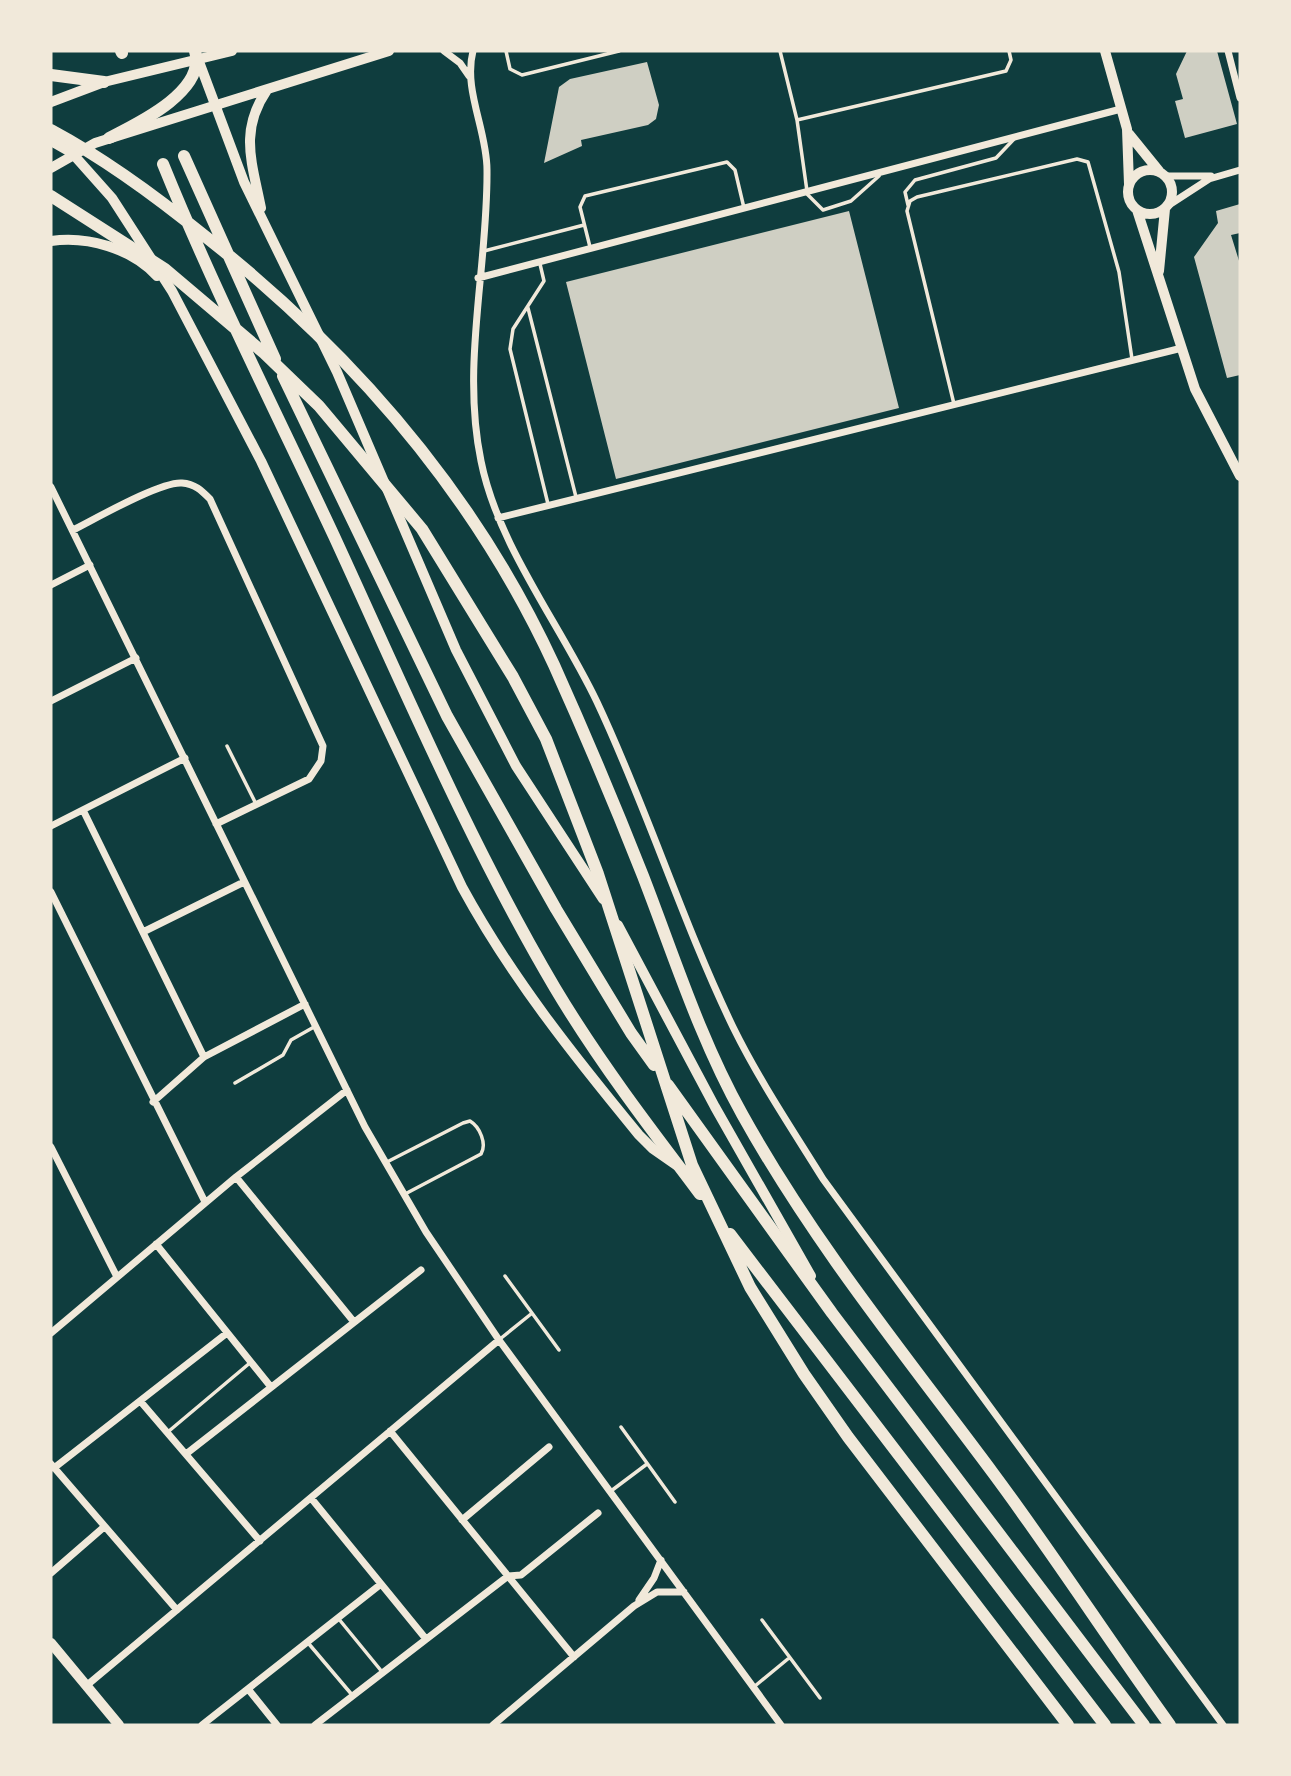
<svg xmlns="http://www.w3.org/2000/svg" width="1291" height="1776" font-family="'Space Grotesk',sans-serif">
  <rect width="100%" height="100%" fill="#0f3d3e"/>
  <path fill="#cfcfc3" d="M 1187,51 L 1217,51 L 1237,124 L 1185,138 L 1175,101 L 1183,99 L 1176,74 Z
    M 647,62 L 659,105 L 656,119 L 648,125 L 581,140 L 582,146 L 544,163 L 559,87 L 570,79 Z
    M 1240,204 L 1240,233 L 1231,235 L 1240,264 L 1240,375 L 1227,378 L 1194,257 L 1218,223 L 1216,211 Z
    M 849,211 L 899,408 L 616,479 L 566,282 Z"/>
  <g fill="none" stroke-linecap="round" stroke-linejoin="round">
    <path stroke="#f1e9da" stroke-width="3.5" d="M 506,51 L 510,69 L 522,75 L 619,51
      M 780,51 L 797,120 L 1006,71 L 1011,60 L 1009,51
      M 797,120 L 807,191
      M 805,192 L 823,210 L 851,201 L 879,176
      M 908,205 L 905,192 L 915,180 L 996,158 L 1015,138
      M 590,247 L 580,207 L 585,196 L 727,162 L 735,170 L 744,208
      M 484,251 L 584,225
      M 540,264 L 544,281 L 513,329 L 510,349 L 548,504
      M 528,308 L 576,497
      M 954,404 L 907,211 L 910,201 L 917,197 L 1077,159 L 1088,162 L 1119,272 L 1132,359
      M 227,746 L 256,804
      M 235,1083 L 283,1055 L 291,1040 L 314,1027
      M 385,1163 L 463,1123 L 470,1121 C 480,1127 487,1144 481,1154 L 405,1194
      M 505,1276 L 559,1350
      M 500,1339 L 531,1314
      M 621,1427 L 675,1502
      M 169,1431 L 251,1362
      M 611,1491 L 647,1464
      M 338,1618 L 383,1673
      M 762,1620 L 820,1698
      M 309,1644 L 353,1696
      M 755,1686 L 789,1658"/>
    <path stroke="#f1e9da" stroke-width="7" d="M 444,51 L 460,63 L 469,76
      M 473,51 C 463,90 487,130 487,170 C 488,267 461,365 481,461 C 498,546 560,624 597,702 C 647,808 682,921 733,1027 C 759,1080 792,1129 823,1179 L 1223,1725
      M 1228,51 L 1240,98
      M 1166,176 L 1211,176
      M 1169,205 L 1209,179 L 1240,170
      M 478,278 L 1121,109
      M 51,487 L 365,1127 L 426,1232 L 499,1340 L 781,1725
      M 498,518 L 1182,348
      M 73,530 C 95,519 161,481 182,483 C 195,484 201,490 210,499 L 323,746 L 321,761 L 309,779 L 216,824
      M 51,585 L 90,565
      M 51,701 L 136,658
      M 83,810 L 204,1057
      M 51,826 L 185,758
      M 51,892 L 205,1202
      M 143,932 L 244,882
      M 153,1102 L 204,1057 L 305,1004
      M 51,1147 L 117,1277
      M 236,1177 L 354,1322
      M 156,1244 L 271,1387
      M 51,1333 L 236,1177 L 347,1090
      M 141,1402 L 260,1541
      M 390,1431 L 574,1657
      M 186,1454 L 421,1270
      M 51,1464 L 177,1610
      M 54,1468 L 227,1333
      M 311,1498 L 426,1639
      M 462,1520 L 549,1447
      M 51,1573 L 104,1527
      M 639,1600 L 654,1578 L 661,1560
      M 86,1686 L 499,1340
      M 248,1689 L 277,1725
      M 202,1725 L 381,1584
      M 315,1725 L 508,1576 L 521,1575 L 598,1513
      M 493,1725 L 634,1606 L 657,1592 L 684,1592"/>
    <path stroke="#f1e9da" stroke-width="10" d="M 1105,51 L 1127,129 L 1129,184
      M 1129,134 L 1159,171
      M1128 192a22 22 0 1 1 44 0a22 22 0 1 1-44 0Z
      M 1137,210 L 1195,389 L 1240,476
      M 1159,271 L 1165,209
      M 51,1643 L 119,1725"/>
    <path stroke="#f1e9da" stroke-width="10" d="M 198,59 L 244,182 L 337,372 L 456,650 L 516,766 L 603,899
      M 51,102 L 104,82 L 232,51
      M 51,141 L 72,153 L 112,198 L 172,291 L 261,461 L 462,887 C 511,977 574,1056 639,1135 L 653,1149 L 676,1165
      M 51,168 L 95,143 L 389,51
      M 261,208 C 252,162 239,131 267,90
      M 51,241 C 88,236 131,248 157,276
      M 618,925 L 715,1107 L 811,1276"/>
    <path stroke="#f1e9da" stroke-width="12" d="M 121,51 L 122,53
      M 51,75 L 104,82
      M 51,130 C 107,160 157,197 206,237 C 353,353 475,494 554,665 C 585,734 615,805 643,876 C 674,956 700,1039 742,1114 C 813,1242 906,1356 993,1473 C 1054,1555 1110,1642 1170,1725
      M 109,138 C 137,124 207,91 195,51
      M 184,156 L 275,359
      M 163,164 C 214,290 276,412 334,536 C 404,688 470,844 555,988 C 598,1060 649,1127 700,1194
      M 51,196 L 165,269 L 264,353 L 319,406 L 422,529 L 513,677 L 546,739 L 598,874 L 692,1165 L 750,1287 L 804,1374 L 848,1437 L 1068,1725
      M 283,376 L 447,716 L 556,909 L 631,1033 L 654,1065
      M 668,1085 L 832,1313 L 1144,1725
      M 730,1234 L 1105,1725"/>
  </g>
  <rect width="1291" height="1776" fill="none" stroke="#f1e9da" stroke-width="105"/>
</svg>
